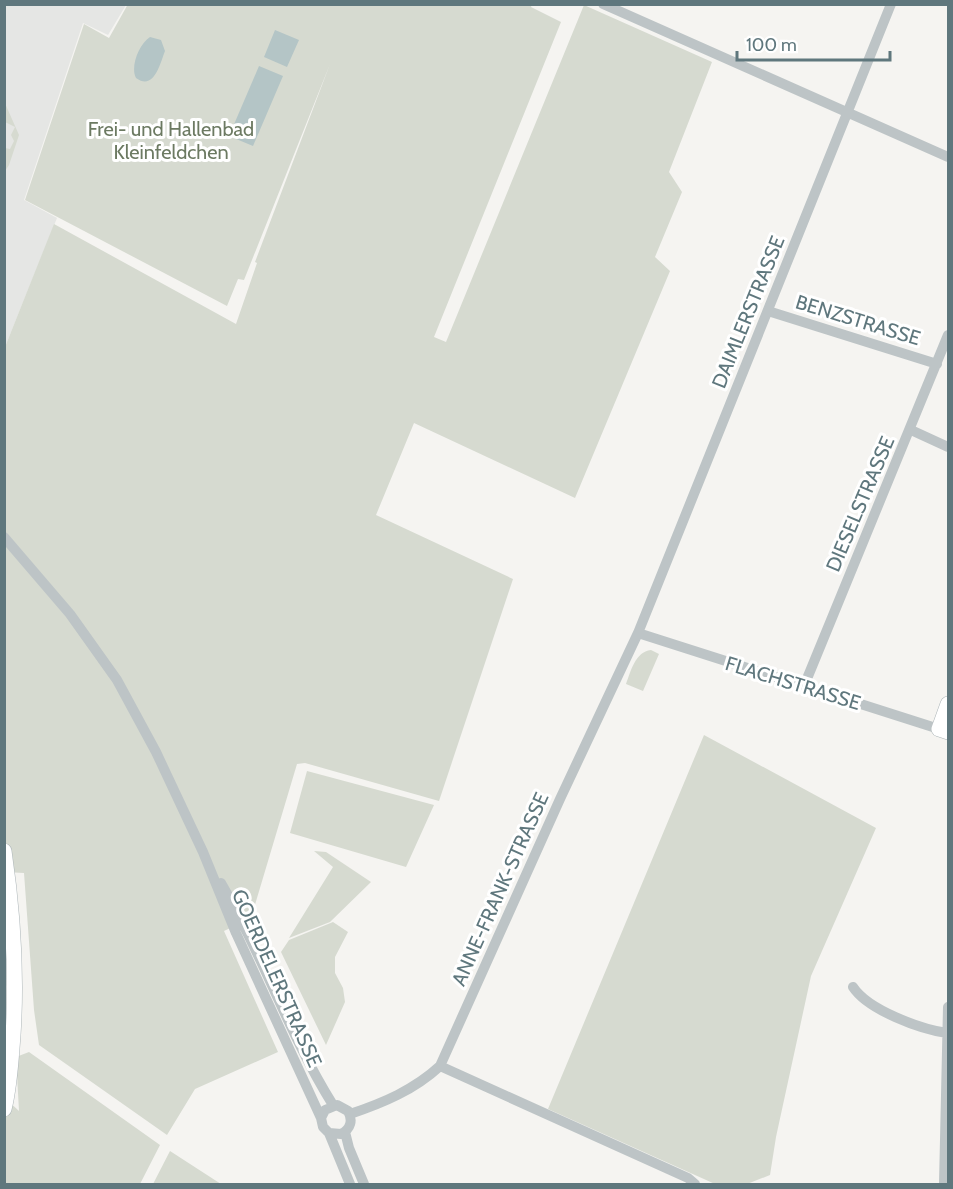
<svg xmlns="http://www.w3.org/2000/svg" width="953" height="1189" font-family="Cabin,sans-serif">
  <rect width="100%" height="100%" fill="#f5f4f1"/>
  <path fill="#e5e6e4" d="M 5,5 L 126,5 L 108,35 L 83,23 L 24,200 L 57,218 L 5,347 Z"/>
  <path fill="#d6dad0" d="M 128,4 L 532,4 L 531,7 L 561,22 L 434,337 L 446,342 L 584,5 L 712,62 L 669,172 L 682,192 L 655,257 L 670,271 L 575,498 L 414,423 L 376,515 L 513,579 L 439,801 L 305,763 L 297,764 L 251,918 L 224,931 L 278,1052 L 195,1089 L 167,1135 L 39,1045 L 34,1010 L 24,873 L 5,872 L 5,347 L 54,224 L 236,324 L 257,263 L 255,262 L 330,64 L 244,280 L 238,279 L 227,306 L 25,200 L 84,24 L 109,38 Z
    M 4,101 L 19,135 L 9,165 L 5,171 L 5,148 L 10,149 L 14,141 L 11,135 L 15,127 L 5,122 Z
    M 651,650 L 659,654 L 643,691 L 626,684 C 631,671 635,652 651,650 Z
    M 704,735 L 876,828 L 811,976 L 776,1137 L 770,1175 L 747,1184 L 715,1184 L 548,1109 Z
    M 307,771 L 434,805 L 406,867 L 290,833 Z
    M 314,851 L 326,852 L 371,882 L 330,922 L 289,938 L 333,867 Z
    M 333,922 L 348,932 L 335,957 L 335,973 L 343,988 L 345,1002 L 326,1045 L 281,952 L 289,940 Z
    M 29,1052 L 160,1145 L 140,1184 L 5,1184 L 4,1097 L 19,1111 L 16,1057 Z
    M 170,1151 L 221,1184 L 153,1184 Z"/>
  <path fill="#b4c5c6" d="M 275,30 L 299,40 L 287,67 L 264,57 Z
    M 150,37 L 161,40 L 165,51 C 160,64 154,91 136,78 C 130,67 139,44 150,37 Z
    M 259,66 L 283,76 L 253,146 L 229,136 Z"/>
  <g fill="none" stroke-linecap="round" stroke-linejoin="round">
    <defs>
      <path id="secondary" d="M 948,704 L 939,729 L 948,732
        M 4,851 C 13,912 17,973 13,1035 C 11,1060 10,1085 4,1109"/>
    </defs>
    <use href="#secondary" stroke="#adb6b9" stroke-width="16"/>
    <path stroke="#bdc4c6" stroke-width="10" d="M 603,4 L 948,157
      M 768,311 L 937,364
      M 911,430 L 948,447
      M 4,537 L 70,614 L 117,680 L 156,752 L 203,852 L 236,933 L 321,1118 L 323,1127 L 329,1133 L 341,1134 C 351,1129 353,1120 348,1111 L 337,1105 L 325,1110 L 321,1118
      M 638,633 L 939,729
      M 804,686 L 948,335
      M 221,883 C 263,955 289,1035 333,1105
      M 853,987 C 868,1010 920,1029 947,1033
      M 440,1066 L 688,1178 L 695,1184
      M 350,1114 C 383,1103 414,1090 440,1066 L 560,799 L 638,633 L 891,4
      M 345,1132 L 349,1148 L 364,1184
      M 329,1133 L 350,1184
      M 944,1184 L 948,1007"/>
    <use href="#secondary" stroke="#fff" stroke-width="15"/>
  </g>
  <g text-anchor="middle" stroke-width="6" stroke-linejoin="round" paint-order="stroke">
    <g font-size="20" fill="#6c7a62" stroke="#fff">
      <text x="171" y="136">Frei- und Hallenbad<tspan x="171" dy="23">Kleinfeldchen</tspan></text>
    </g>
    <g font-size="20" fill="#5f777d" stroke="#fff">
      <text transform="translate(748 312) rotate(-68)" y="7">DAIMLERSTRASSE</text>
      <text transform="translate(858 320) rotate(17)" y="7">BENZSTRASSE</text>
      <text transform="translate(860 504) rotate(-67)" y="7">DIESELSTRASSE</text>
      <text transform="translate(793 683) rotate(17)" y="7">FLACHSTRASSE</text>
      <text transform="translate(500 889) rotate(-66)" y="7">ANNE-FRANK-STRASSE</text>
      <text transform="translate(277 978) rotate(66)" y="7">GOERDELERSTRASSE</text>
    </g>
  </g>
  <rect width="953" height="1189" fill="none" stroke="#5f777d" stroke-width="12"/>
  <path d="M737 51v9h153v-9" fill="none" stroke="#5f777d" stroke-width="3"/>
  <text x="746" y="51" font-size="18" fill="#5f777d" stroke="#ffffff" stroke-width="4.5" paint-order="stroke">100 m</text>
</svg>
